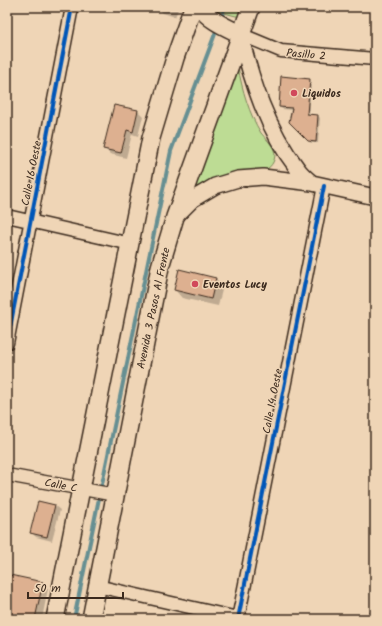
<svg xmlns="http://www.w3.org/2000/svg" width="382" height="626" font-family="Kalam,sans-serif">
  <rect width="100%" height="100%" fill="#efd5b6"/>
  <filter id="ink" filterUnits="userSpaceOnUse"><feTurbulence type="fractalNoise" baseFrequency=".025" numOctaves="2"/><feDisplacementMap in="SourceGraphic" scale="8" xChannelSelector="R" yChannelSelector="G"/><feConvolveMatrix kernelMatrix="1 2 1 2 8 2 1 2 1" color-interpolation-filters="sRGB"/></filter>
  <g filter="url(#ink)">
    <path fill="#bddc94" stroke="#7c8359" d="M 215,7 L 243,7 L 240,17 L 220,12 Z
      M 238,67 C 242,89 249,114 261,133 C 265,138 272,144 274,150 C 277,158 272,167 265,170 C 256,173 246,169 237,171 C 221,175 206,186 191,194 Z"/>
    <path fill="#0003" d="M 159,7 L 179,7 L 175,17 L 163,13 L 158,8 Z
      M 309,80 L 311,82 L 309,115 L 318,116 L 320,118 L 318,143 L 311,143 L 290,122 L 292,110 L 282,109 L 280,107 Z
      M 115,106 L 138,111 L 143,116 L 138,136 L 132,134 L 126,158 L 110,154 L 105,149 Z
      M 215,278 L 223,286 L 218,306 L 182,298 L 175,290 Z
      M 55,506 L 60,510 L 52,541 L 36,537 L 31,532 Z
      M 43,583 L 48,589 L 42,619 L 7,619 L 10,599 L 7,595 Z"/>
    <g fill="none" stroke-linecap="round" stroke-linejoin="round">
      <path stroke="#668f92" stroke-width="4" d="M 220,20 L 225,7
        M 74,619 L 171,151 L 218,26"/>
    </g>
    <path fill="#ddb090" stroke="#3b2a1e" d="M 281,76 L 310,79 L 307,114 L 318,115 L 316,142 L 308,141 L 289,122 L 292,108 L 279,107 Z
      M 114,105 L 138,110 L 133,132 L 127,130 L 121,153 L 103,149 Z
      M 179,269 L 216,278 L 211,299 L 174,290 Z
      M 38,501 L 55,505 L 47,537 L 30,533 Z
      M 10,575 L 43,582 L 35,619 L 7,619 L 7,607 L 9,597 L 7,597 L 7,590 Z"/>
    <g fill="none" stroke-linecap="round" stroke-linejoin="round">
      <defs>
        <path id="minor" d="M 240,34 L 281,51 L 375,59
          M 7,216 L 131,244
          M 7,343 L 72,7
          M 7,475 L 115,495
          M 97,586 L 242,619
          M 238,619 L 324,186
          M 375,619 L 375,618"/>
        <path id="tertiary" d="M 240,34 C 252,82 267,129 297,168 C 301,174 307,179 312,183
          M 176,216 L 193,199 L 215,186 L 238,179 L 263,177 L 312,183 L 375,197"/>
        <path id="secondary" d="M 200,7 C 210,21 226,27 240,34
          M 55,619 L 151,138 L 175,58 L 193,7
          M 91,619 L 160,267 L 175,217 L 251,7"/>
      </defs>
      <use href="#minor" stroke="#3b2a1e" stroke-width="15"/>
      <use href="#tertiary" stroke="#3b2a1e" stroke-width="18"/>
      <use href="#secondary" stroke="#3b2a1e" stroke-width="20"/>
      <use href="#minor" stroke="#efd5b6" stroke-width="12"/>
      <use href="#tertiary" stroke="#efd5b6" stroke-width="15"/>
      <use href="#secondary" stroke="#efd5b6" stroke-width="17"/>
      <defs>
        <path id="cycleway" d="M 7,343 L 72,7
          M 238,619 L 324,186"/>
      </defs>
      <use href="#cycleway" stroke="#efd5b6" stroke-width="6"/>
      <use href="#cycleway" stroke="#0057b8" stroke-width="4"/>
    </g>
  </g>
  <g fill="#d1495b" stroke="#efd5b6" stroke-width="1.5">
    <circle cx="294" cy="93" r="4"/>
    <circle cx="195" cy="284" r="4"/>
  </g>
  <g text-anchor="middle" stroke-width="3" stroke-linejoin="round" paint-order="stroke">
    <g font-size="11" fill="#3b2a1e" stroke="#efd5b6">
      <text transform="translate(306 54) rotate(5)" y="4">Pasillo 2</text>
      <text transform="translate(31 173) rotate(-79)" y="4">Calle 16 Oeste</text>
      <text transform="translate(153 308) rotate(-78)" y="4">Avenida 3 Pasos Al Frente</text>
      <text transform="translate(272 401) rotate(-79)" y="4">Calle 14 Oeste</text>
      <text transform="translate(61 485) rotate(11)" y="4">Calle C</text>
    </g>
    <g font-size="11" font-weight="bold" fill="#3b2a1e" stroke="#efd5b6" text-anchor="start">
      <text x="302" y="97">Liquidos</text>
      <text x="203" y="288">Eventos Lucy</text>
    </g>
  </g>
  <rect width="382" height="626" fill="none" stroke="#efd5b6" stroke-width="24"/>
  <rect x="12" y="12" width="358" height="602" fill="none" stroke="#3b2a1e" stroke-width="1.5" filter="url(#ink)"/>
  <path d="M28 592v6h95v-6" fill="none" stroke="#3b2a1e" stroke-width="2"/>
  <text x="34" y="592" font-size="12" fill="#3b2a1e" stroke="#efd5b6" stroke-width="3" paint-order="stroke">50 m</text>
</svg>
